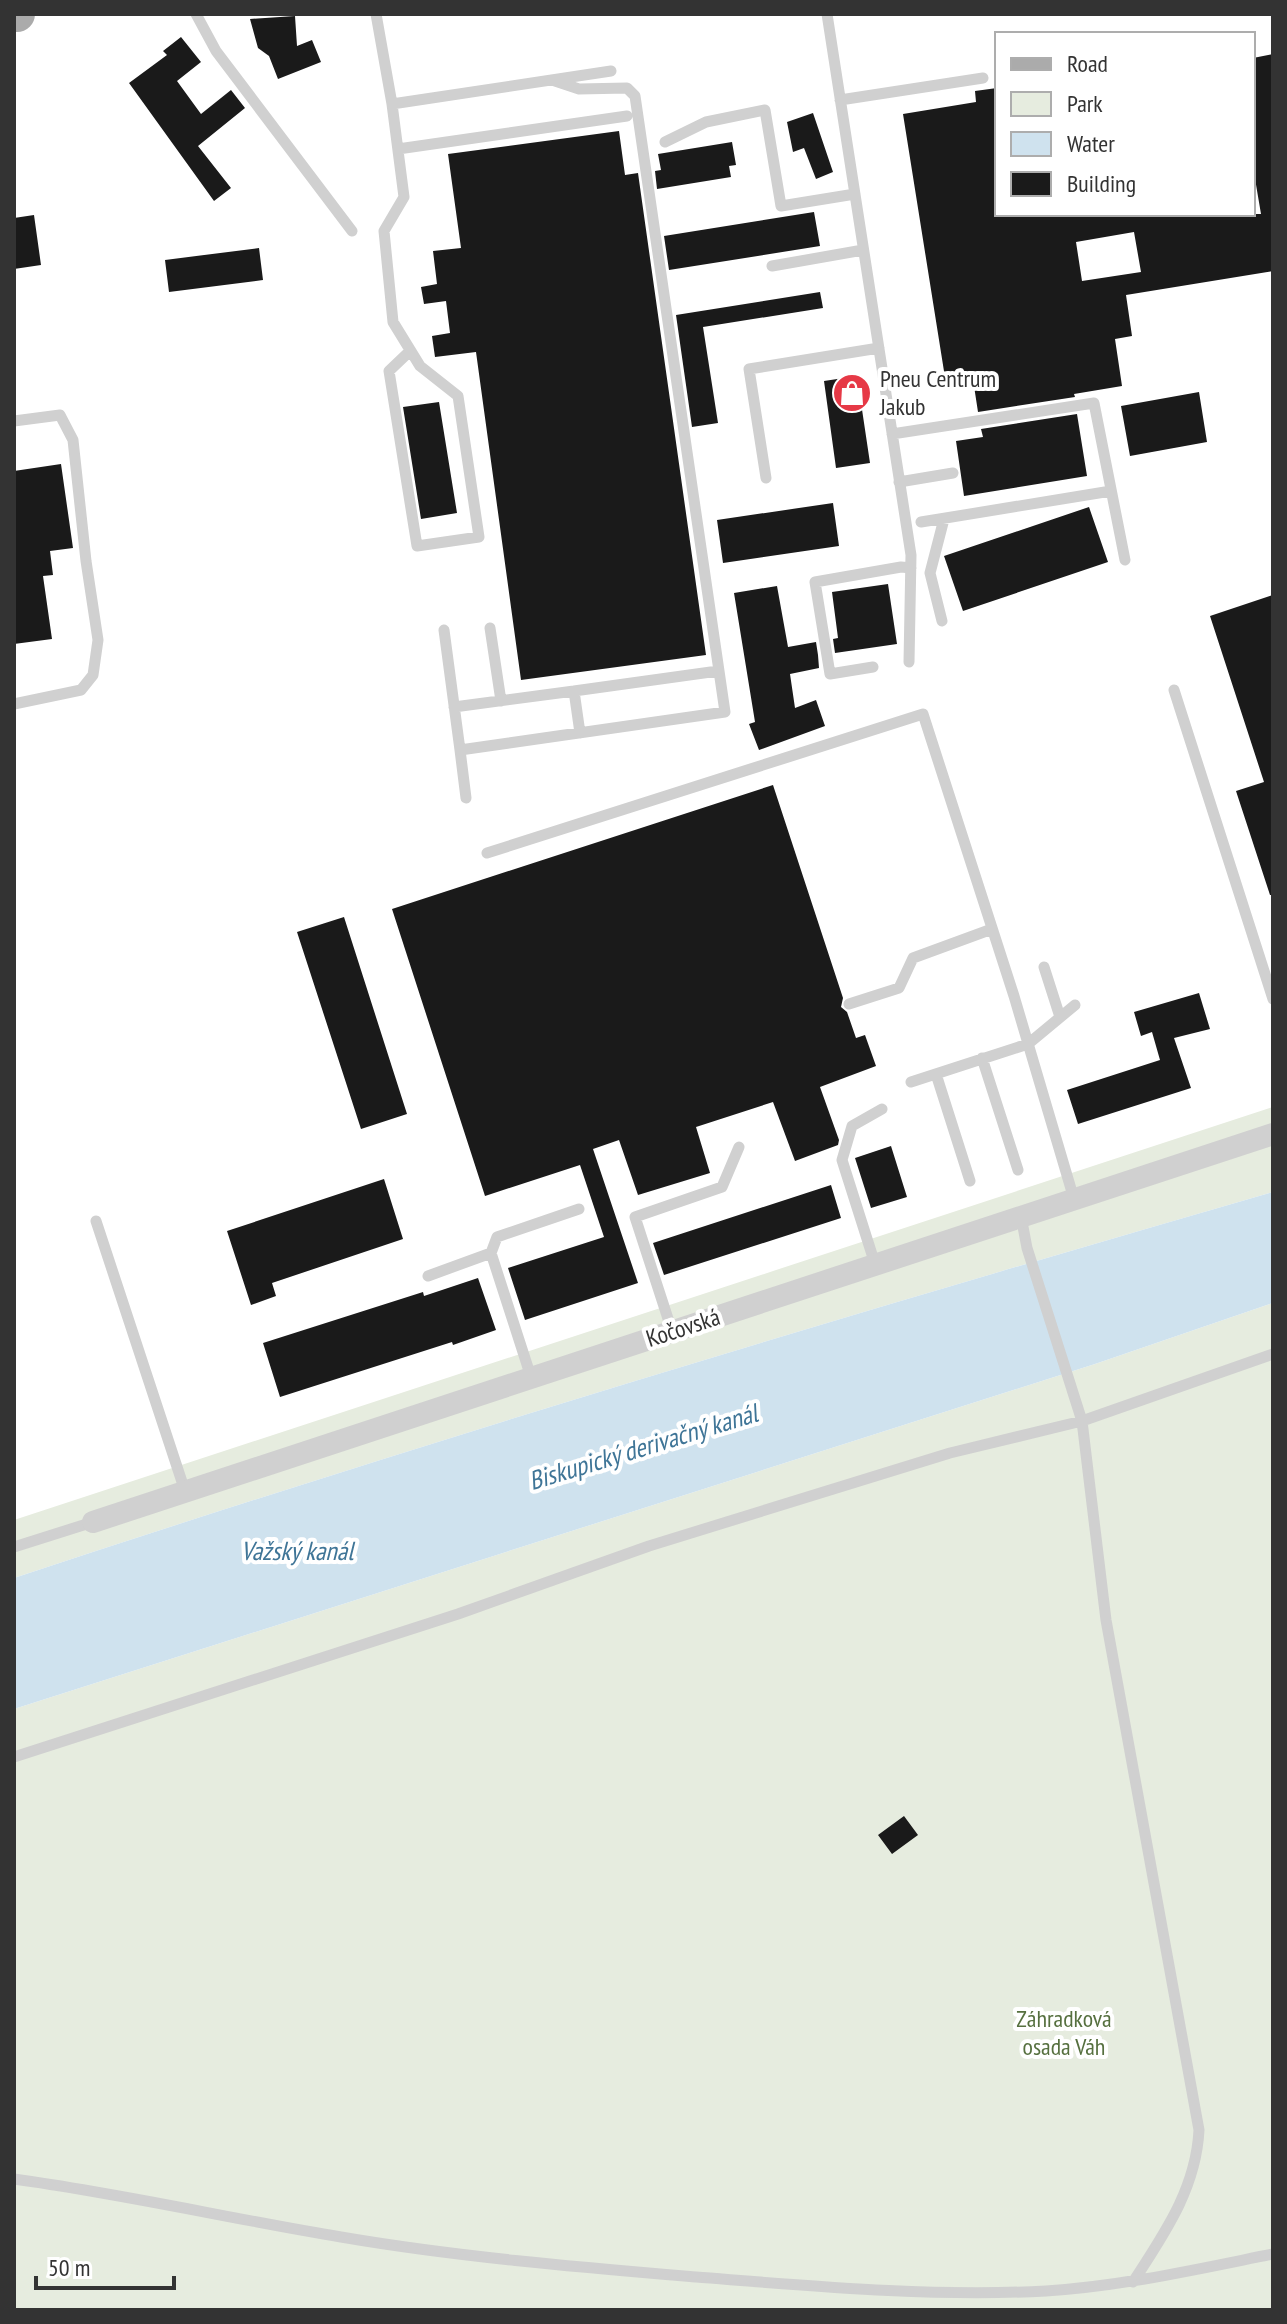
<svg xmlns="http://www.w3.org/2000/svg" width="1287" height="2324" font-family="'PT Sans Narrow',sans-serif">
  <rect width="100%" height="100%" fill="#fff"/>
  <path fill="#e6ecdf" d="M 1273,1107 L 1273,1192 C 851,1314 431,1440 14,1578 L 14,1520 Z
    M 1273,1303 L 1273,2310 L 14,2310 L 14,1709 L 1095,1364 Z"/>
  <path fill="#cfe2ee" d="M 1273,1192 L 1273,1303 L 1095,1364 L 14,1709 L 14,1578 C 431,1440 851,1314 1273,1192 Z"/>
  <path fill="#1a1a1a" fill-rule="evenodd" d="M 295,16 L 297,46 L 312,40 L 321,62 L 278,79 L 269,56 L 258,48 L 250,19 Z
    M 181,37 L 201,62 L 177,81 L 201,114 L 231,90 L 245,108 L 198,146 L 231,188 L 214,201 L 129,83 L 167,55 L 163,51 Z
    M 1273,54 L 1273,271 L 1126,295 L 1132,336 L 1115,339 L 1122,386 L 1074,394 L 1075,397 L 978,412 L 974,386 L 947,390 L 903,114 L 976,102 L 975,91 L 997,88 L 997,214 L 1261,214 L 1253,167 L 1253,58 ZM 1134,232 L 1141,272 L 1082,281 L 1076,242 Z
    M 813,113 L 833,172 L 816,179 L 804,148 L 793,152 L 787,122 Z
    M 619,131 L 625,175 L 638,173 L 706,655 L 521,680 L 476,352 L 435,357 L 432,336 L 450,333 L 446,301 L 424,304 L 421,287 L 437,284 L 433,251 L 461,248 L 448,154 Z
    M 732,142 L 736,165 L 729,166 L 731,177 L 657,189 L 655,171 L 661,170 L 658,154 Z
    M 814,212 L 820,246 L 669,270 L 664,236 Z
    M 34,215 L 41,265 L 14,269 L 14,218 Z
    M 259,248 L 263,280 L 169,292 L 165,260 Z
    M 820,292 L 823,308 L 703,327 L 718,423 L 692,427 L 676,315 Z
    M 857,376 L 870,463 L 836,468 L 824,381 Z
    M 1199,392 L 1207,442 L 1130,456 L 1121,406 Z
    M 439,402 L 457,513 L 421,519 L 403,407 Z
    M 1077,414 L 1087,476 L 964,496 L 956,441 L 983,437 L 981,429 Z
    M 61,464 L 73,548 L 50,551 L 53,575 L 43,576 L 52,639 L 14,644 L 14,471 Z
    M 833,503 L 839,546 L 723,563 L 717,520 Z
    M 1089,507 L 1108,562 L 963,611 L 944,556 Z
    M 888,584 L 897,644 L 835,653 L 833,639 L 838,638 L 832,592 Z
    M 777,586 L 788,647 L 816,642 L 818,655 L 819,668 L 790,674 L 795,708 L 816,700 L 825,726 L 759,750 L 749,724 L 755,722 L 734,593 Z
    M 1273,595 L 1273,895 L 1270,895 L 1236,791 L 1264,782 L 1210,616 Z
    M 773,785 L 843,998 L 841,1007 L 847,1012 L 856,1038 L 865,1035 L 876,1066 L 820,1087 L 839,1140 L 838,1145 L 795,1161 L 773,1102 L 696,1127 L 710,1173 L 638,1195 L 619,1140 L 593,1149 L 638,1283 L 525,1320 L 508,1268 L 604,1237 L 580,1165 L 485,1196 L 392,909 Z
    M 344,917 L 407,1114 L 361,1129 L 297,932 Z
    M 1199,993 L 1210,1029 L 1174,1038 L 1191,1088 L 1078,1124 L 1067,1090 L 1160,1060 L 1152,1032 L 1141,1036 L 1134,1012 Z
    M 891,1146 L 907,1197 L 871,1208 L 855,1158 Z
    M 384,1179 L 403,1239 L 272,1283 L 276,1296 L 251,1305 L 227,1231 Z
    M 831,1185 L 841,1218 L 664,1275 L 653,1243 Z
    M 478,1278 L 496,1330 L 453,1345 L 452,1342 L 280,1397 L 263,1343 L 423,1292 L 424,1296 Z
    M 904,1816 L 918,1835 L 892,1854 L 878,1835 Z"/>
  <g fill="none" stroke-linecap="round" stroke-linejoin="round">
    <path stroke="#d0d0d0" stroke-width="11" d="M 196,14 L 216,51 L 352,231
      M 376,14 L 392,104 L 404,197 L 384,231 L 393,322 L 420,366 L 458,396 L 479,537 L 417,546 L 389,371 L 410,351
      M 827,14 L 911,555 L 909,662
      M 840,100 L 983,78
      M 392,104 L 611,71
      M 665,142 L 706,122 L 765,110 L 781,206 L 855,194
      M 398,149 L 627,116
      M 772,266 L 863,250
      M 14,421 L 60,415 L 73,440 L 86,561 L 98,640 L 93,675 L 81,690 L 14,704
      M 892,434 L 1094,403 L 1125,560
      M 766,478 L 749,369 L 879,348
      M 899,482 L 953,473
      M 921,522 L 1111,491
      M 942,621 L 930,573 L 944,519
      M 490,628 L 501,701
      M 444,630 L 460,750
      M 873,667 L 830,674 L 815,582 L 901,567 L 911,568
      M 1174,690 L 1273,999
      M 574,691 L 718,671
      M 454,707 L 574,691 L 580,733
      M 466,798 L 460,750 L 725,712 L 635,96 L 627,88 L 579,89 L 552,80
      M 487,853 L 923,714 L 1014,996 L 1074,1199
      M 1044,967 L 1060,1017
      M 849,1004 L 899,988 L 913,958 L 992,929
      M 982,1058 L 1018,1170
      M 936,1074 L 970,1181
      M 911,1082 L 1028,1044 L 1075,1005
      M 1021,1216 L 1027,1248 L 1082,1421 L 1106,1620 L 1199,2130 C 1196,2189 1164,2234 1133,2282
      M 96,1221 L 185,1491
      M 491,1253 L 497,1237 L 579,1209
      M 875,1264 L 842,1160 L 852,1126 L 882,1109
      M 428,1276 L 491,1253 L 531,1377
      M 672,1331 L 635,1217 L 722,1187 L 739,1147
      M 14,1547 L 93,1522
      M 14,1757 L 458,1614 L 649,1546 L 950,1453 L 1082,1421 L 1273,1354
      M 14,2179 C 124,2194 232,2219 341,2237 C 458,2257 578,2267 696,2277 C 812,2286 930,2297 1046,2291 C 1123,2286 1198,2269 1273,2254"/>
    <path stroke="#d0d0d0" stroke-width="22" d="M 93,1522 L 1273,1134"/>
    <path stroke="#ababab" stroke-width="36" d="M 14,14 L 17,14"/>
  </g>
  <defs>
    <symbol id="shop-disc" viewBox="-11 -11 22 22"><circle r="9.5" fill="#e63946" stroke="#fff"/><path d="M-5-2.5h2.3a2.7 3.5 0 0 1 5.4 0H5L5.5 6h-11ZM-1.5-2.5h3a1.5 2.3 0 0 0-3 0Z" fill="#fff"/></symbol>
  </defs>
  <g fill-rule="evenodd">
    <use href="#shop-disc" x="830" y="371" width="44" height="44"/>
  </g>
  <g text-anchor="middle" stroke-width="8" stroke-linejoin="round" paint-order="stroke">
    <g font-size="24" fill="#333" stroke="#fff" text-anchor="start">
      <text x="880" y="387">Pneu Centrum<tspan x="880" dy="28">Jakub</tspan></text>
    </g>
    <g font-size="24" fill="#333" stroke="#fff">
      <text transform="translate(683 1328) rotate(-18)" y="8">Kočovská</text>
    </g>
    <g font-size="24" fill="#56703f" stroke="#fff">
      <text x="1064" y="2027">Záhradková<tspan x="1064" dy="28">osada Váh</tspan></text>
    </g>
    <g font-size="26" font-style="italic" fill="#3f7597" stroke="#fff">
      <text transform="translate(643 1447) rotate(-17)" y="9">Biskupický derivačný kanál</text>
      <text x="297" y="1560">Važský kanál</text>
    </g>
  </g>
  <rect width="1287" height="2324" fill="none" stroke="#333333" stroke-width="32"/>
  <rect x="995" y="32" width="260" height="184" fill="#ffffff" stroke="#adadad" stroke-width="2"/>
  <rect x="1011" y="58" width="40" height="12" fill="#ababab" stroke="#adadad" stroke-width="2"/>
  <text x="1067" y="72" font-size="24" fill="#333333">Road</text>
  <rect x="1011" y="92" width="40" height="24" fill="#e6ecdf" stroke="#adadad" stroke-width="2"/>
  <text x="1067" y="112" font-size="24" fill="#333333">Park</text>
  <rect x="1011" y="132" width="40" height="24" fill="#cfe2ee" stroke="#adadad" stroke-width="2"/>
  <text x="1067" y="152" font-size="24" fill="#333333">Water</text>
  <rect x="1011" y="172" width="40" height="24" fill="#1a1a1a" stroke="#adadad" stroke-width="2"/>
  <text x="1067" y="192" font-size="24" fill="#333333">Building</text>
  <path d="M36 2276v12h138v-12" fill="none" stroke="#333333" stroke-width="4"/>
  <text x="48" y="2276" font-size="24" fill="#333333" stroke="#ffffff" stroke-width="6" paint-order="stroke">50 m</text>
</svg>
